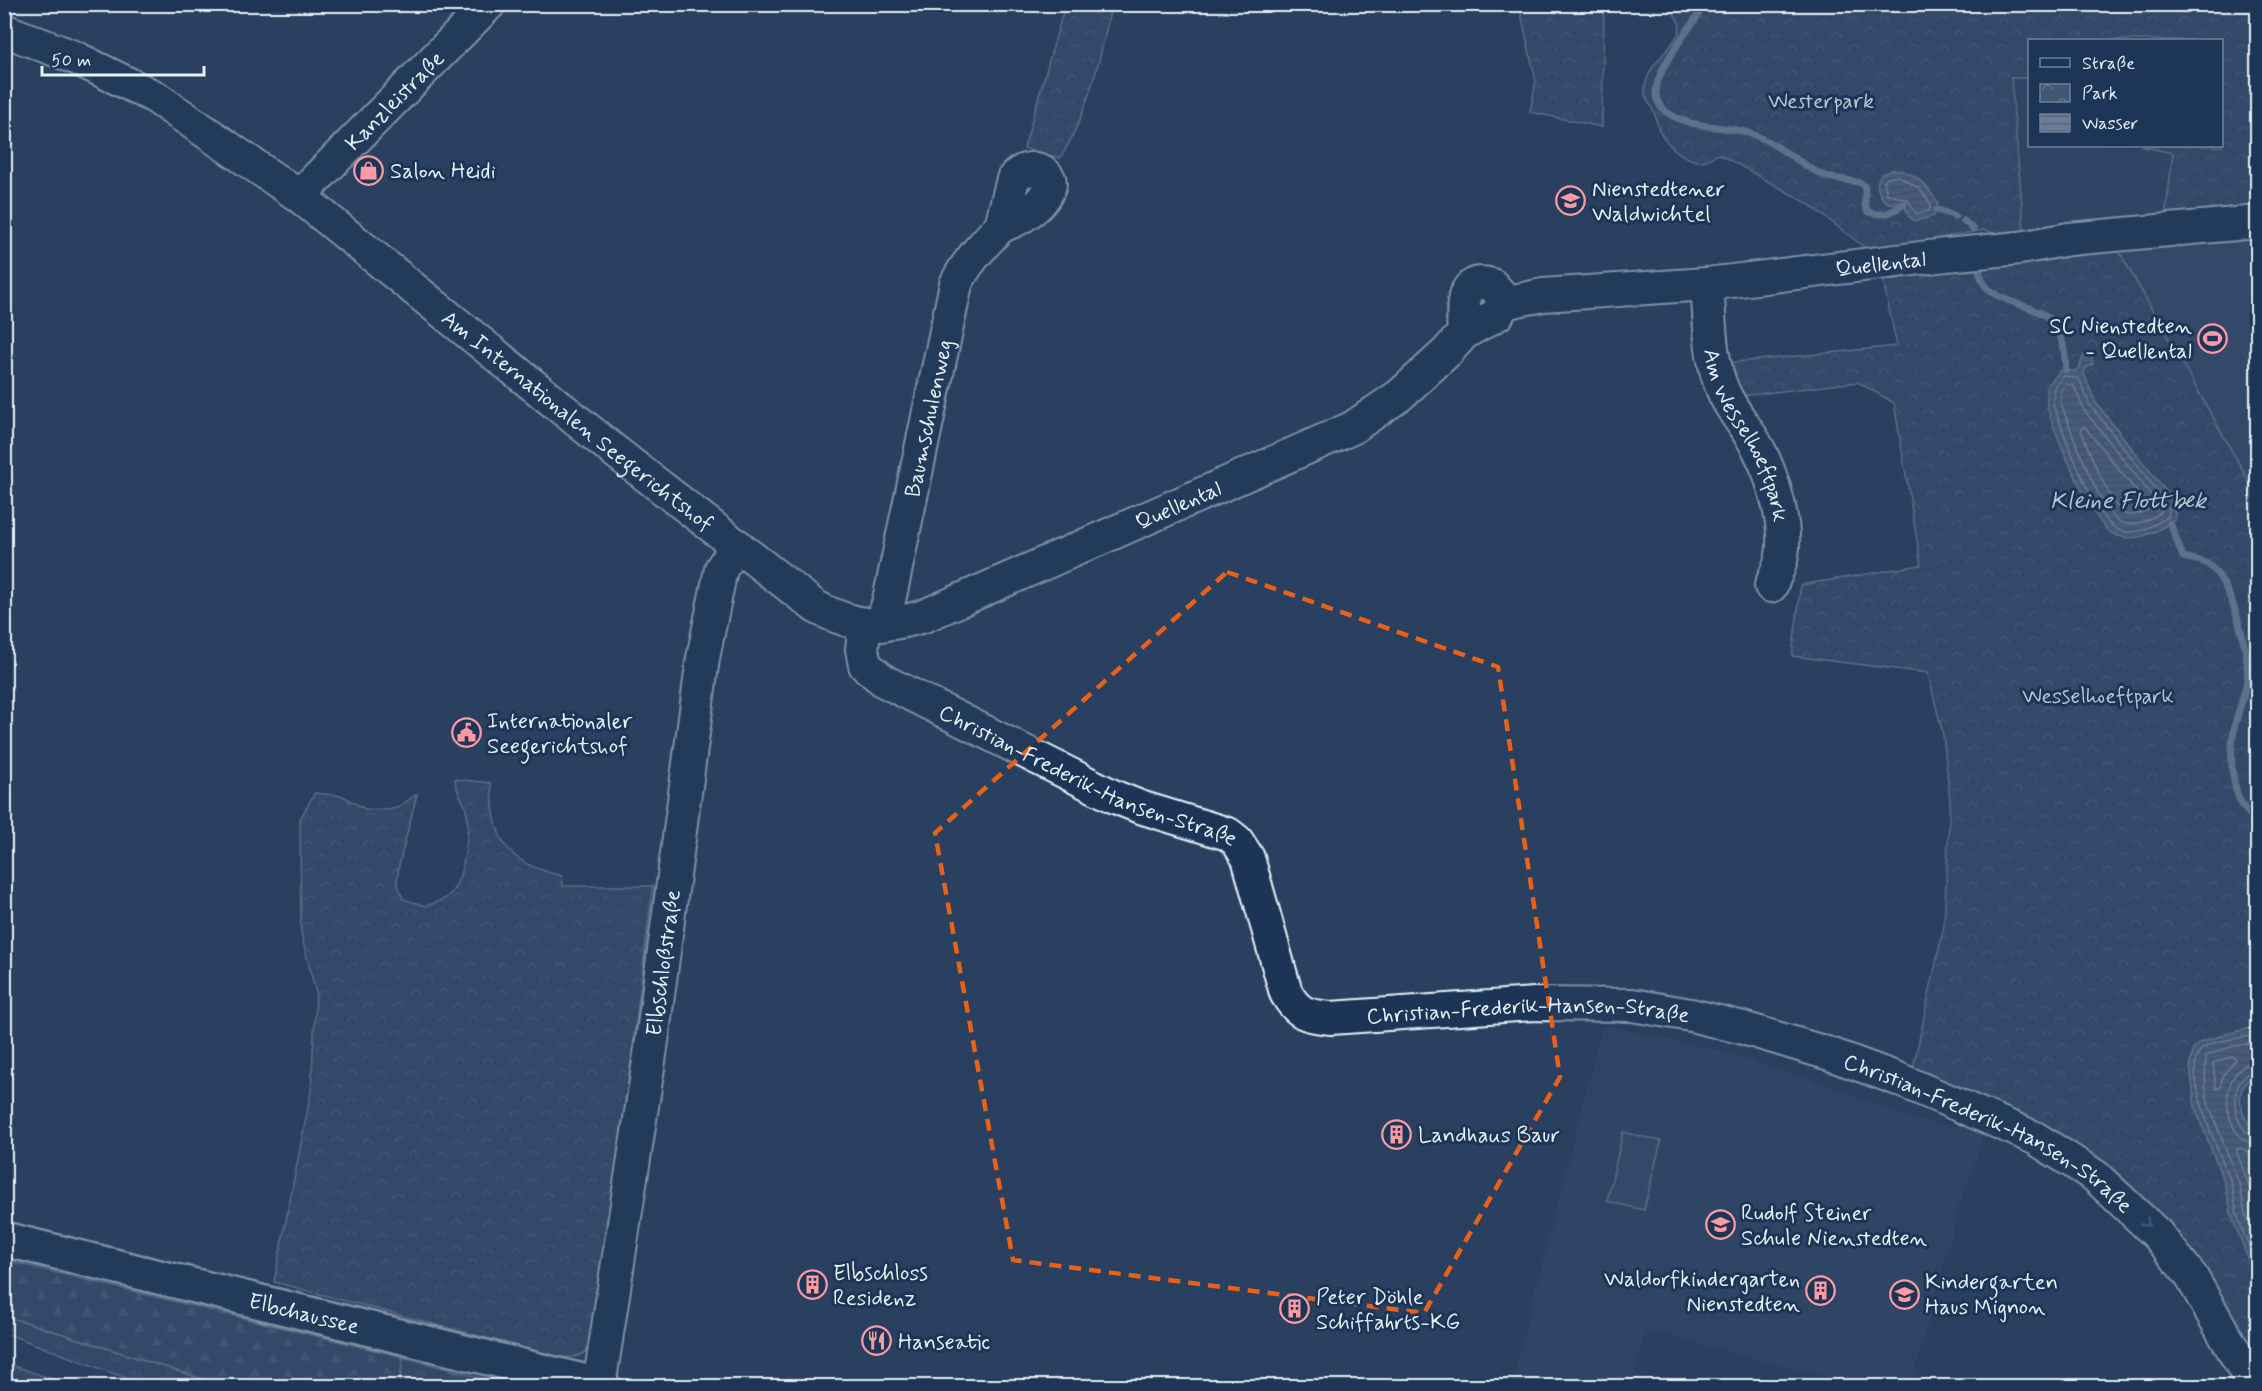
<svg xmlns="http://www.w3.org/2000/svg" width="2262" height="1391" font-family="Mynerve,sans-serif">
  <defs>
    <pattern id="grass-tufts" width="24" height="20" patternUnits="userSpaceOnUse" patternTransform="scale(1.5)"><rect width="24" height="20" fill="#415774"/><path d="M3 7l-1-3M5 7V3M7 7l1-3M15 17l-1-3M17 17v-4M19 17l1-3" fill="none" stroke="#5c7089"/></pattern>
    <pattern id="forest-firs" width="22" height="20" patternUnits="userSpaceOnUse" patternTransform="scale(1.5)"><rect width="22" height="20" fill="#415774"/><path d="M5 1l3.5 6h-7zM16 11l3.5 6h-7z" fill="#5c7089"/></pattern>
    <pattern id="park-crowns" width="20" height="18" patternUnits="userSpaceOnUse" patternTransform="scale(1.5)"><rect width="20" height="18" fill="#415774"/><path d="M2 6a3 3 0 1 1 6 0M12 15a3 3 0 1 1 6 0" fill="none" stroke="#5c7089"/></pattern>
    <pattern id="water-rules" width="6" height="5" patternUnits="userSpaceOnUse" patternTransform="scale(1.5)"><rect width="6" height="5" fill="#6b7c95"/><path d="M0 2.5h6" fill="none" stroke="#5a6573"/></pattern>
  </defs>
  <rect width="100%" height="100%" fill="#294061"/>
  <filter id="ink" filterUnits="userSpaceOnUse"><feTurbulence type="fractalNoise" baseFrequency=".0167" numOctaves="2"/><feDisplacementMap in="SourceGraphic" scale="12" xChannelSelector="R" yChannelSelector="G"/><feConvolveMatrix kernelMatrix="1 2 1 2 8 2 1 2 1" color-interpolation-filters="sRGB"/></filter>
  <g filter="url(#ink)">
    <path fill="#364d6b" d="M 2011,78 L 2029,78 L 2030,146 L 2140,146 L 2173,153 L 2165,219 L 2024,230 Z
      M 1603,1025 L 1717,1050 L 1822,1083 L 1915,1120 L 1983,1131 L 1980,1147 L 1959,1206 L 1911,1386 L 1863,1386 L 1646,1330 L 1631,1386 L 1511,1386 Z"/>
    <path fill="url(#grass-tufts)" stroke="#94a4b6" stroke-width="1.5" d="M 5,1317 L 26,1322 L 224,1386 L 147,1386 L 5,1333 Z
      M 403,1357 L 508,1385 L 508,1386 L 399,1386 Z"/>
    <path fill="url(#forest-firs)" stroke="#94a4b6" stroke-width="1.5" d="M 5,1260 L 403,1357 L 399,1386 L 224,1386 L 26,1322 L 5,1317 Z"/>
    <path fill="url(#park-crowns)" stroke="#94a4b6" stroke-width="1.5" fill-rule="evenodd" d="M 1065,5 L 1111,5 C 1103,51 1086,119 1060,158 L 1024,148 Z
      M 1519,5 L 1604,5 L 1602,127 L 1530,112 L 1536,81 Z
      M 1666,5 L 2257,5 L 2257,211 L 2165,219 L 2173,153 L 2140,146 L 2222,146 L 2222,40 L 2030,40 L 2029,78 L 2011,78 L 2024,230 L 1994,233 L 1983,230 L 1869,251 L 1807,203 L 1719,154 C 1714,156 1707,160 1702,161 C 1685,162 1666,144 1659,130 C 1657,124 1656,118 1654,112 C 1650,103 1643,98 1645,87 C 1649,61 1671,52 1679,32 C 1683,22 1672,12 1666,5 ZM 1924,184 L 1938,204 L 1909,216 L 1904,204 L 1888,203 Z
      M 2119,251 L 2257,495 L 2257,1027 L 2227,1034 L 2200,1043 L 2193,1049 L 2190,1065 L 2195,1107 L 2226,1187 L 2232,1217 L 2246,1253 L 2257,1292 L 2257,1379 L 2200,1273 L 1990,1103 L 1913,1068 L 1944,926 L 1950,800 L 1943,735 L 1928,673 L 1792,656 L 1801,585 L 1921,565 L 1894,403 L 1858,382 L 1741,396 L 1728,363 L 1897,346 L 1883,281 L 1979,265 ZM 2082,360 L 2085,369 L 2084,374 L 2095,402 L 2168,494 L 2120,536 L 2108,531 L 2089,505 L 2047,406 L 2061,370 L 2076,372 L 2081,367 Z
      M 455,779 L 491,783 C 495,841 502,861 562,876 L 563,886 L 653,886 L 596,1340 C 586,1355 577,1359 559,1357 L 274,1282 L 311,1092 L 316,993 L 301,934 L 300,819 L 315,793 L 343,796 L 365,809 L 387,810 L 397,808 L 417,794 L 399,865 L 397,882 L 403,899 L 426,906 C 432,904 442,901 447,897 C 464,884 471,828 466,809 C 463,798 455,791 455,779 Z
      M 2257,1076 L 2257,1133 C 2240,1119 2230,1085 2257,1076 Z
      M 4,1363 L 5,1363 L 73,1386 L 5,1386 Z"/>
    <path fill="#415774" stroke="#94a4b6" stroke-width="1.5" d="M 2257,238 L 2258,238 L 2257,495 L 2119,251 Z
      M 1623,1132 L 1661,1141 L 1644,1210 L 1607,1201 Z"/>
    <path fill="url(#water-rules)" stroke="#9dabbd" stroke-width="1.5" d="M 1891,170 C 1912,168 1929,187 1938,204 L 1934,216 L 1914,221 L 1909,216 L 1904,204 C 1900,204 1893,204 1889,203 C 1879,199 1873,182 1882,174 C 1883,173 1890,171 1891,170 Z
      M 2084,355 L 2089,355 L 2092,358 L 2093,364 L 2085,369 L 2084,374 L 2095,402 L 2168,494 L 2175,507 L 2175,520 C 2156,532 2134,545 2111,533 C 2094,524 2050,425 2047,405 C 2047,399 2047,392 2047,386 L 2061,370 L 2076,371 L 2080,367 Z
      M 2257,1027 L 2257,1076 C 2230,1085 2240,1119 2257,1133 L 2257,1292 L 2246,1253 L 2232,1217 L 2226,1187 L 2195,1107 L 2190,1065 L 2193,1049 L 2199,1043 L 2227,1034 Z"/>
    <g fill="none" stroke-linecap="round" stroke-linejoin="round">
      <path stroke="#b6c2d0" stroke-width="1.5" d="M 1898,176 L 1919,188 L 1931,204 L 1929,211 L 1916,214 L 1908,200 L 1887,194 L 1884,182 L 1887,178 Z
        M 2064,376 L 2079,379 L 2090,405 L 2163,498 L 2169,509 L 2168,517 C 2153,526 2129,540 2112,526 C 2091,510 2064,432 2053,405 L 2054,387 Z
        M 2066,384 L 2074,386 L 2084,410 L 2157,502 L 2161,510 L 2160,513 C 2149,520 2130,530 2117,520 C 2098,506 2071,429 2061,404 L 2061,390 Z
        M 2084,426 L 2148,506 L 2148,510 C 2141,513 2132,517 2125,514 C 2111,508 2087,446 2081,430 Z
        M 2258,1035 C 2243,1038 2211,1039 2200,1051 C 2181,1072 2222,1159 2231,1182 C 2234,1193 2235,1204 2237,1214 C 2242,1233 2252,1251 2258,1270
        M 2258,1042 L 2230,1047 L 2206,1056 L 2205,1084 L 2208,1103 L 2239,1183 L 2245,1213 L 2258,1245
        M 2233,1056 L 2236,1060 L 2223,1075 L 2220,1088 L 2216,1089 L 2213,1063 Z
        M 2258,1062 C 2214,1065 2221,1143 2258,1145
        M 2258,1070 C 2225,1074 2230,1134 2258,1137
        M 2258,1154 L 2248,1152 L 2240,1148 L 2236,1150 L 2247,1180 L 2258,1221"/>
      <path stroke="#9dabbd" stroke-width="7" d="M 1703,4 C 1700,14 1695,20 1689,28 C 1678,44 1656,73 1656,92 C 1656,104 1663,111 1673,116 C 1696,129 1724,125 1749,133 C 1775,142 1796,161 1820,174 C 1833,180 1847,179 1861,183 L 1865,187 L 1865,204 L 1868,212 C 1884,217 1891,213 1904,204
        M 1937,210 L 1955,216
        M 1964,221 L 1973,229
        M 1979,265 C 1979,305 2028,300 2049,318 C 2063,332 2065,352 2066,370
        M 2170,523 L 2183,557 C 2191,559 2202,560 2209,565 C 2231,583 2251,652 2247,680 C 2245,697 2237,712 2234,729 C 2229,757 2230,805 2258,821"/>
      <defs>
        <g id="minor">
          <path id="s1" d="M 4,30 L 76,58 L 155,97 L 299,196 L 617,453 L 816,607 C 856,628 881,629 924,616 L 1352,428 L 1400,395 L 1447,352 L 1464,333 L 1498,314 L 1503,303 L 1502,296 L 1492,285 C 1458,274 1463,313 1464,333"/>
          <path id="s2" d="M 299,196 L 489,4"/>
          <path id="s3" d="M 1707,284 C 1710,319 1709,361 1724,393 C 1733,413 1748,429 1758,448 C 1773,476 1789,529 1781,560 C 1779,569 1774,577 1771,586"/>
          <path id="s4" d="M 1503,303 L 1543,295 L 1707,284 L 1946,255 L 2020,248 L 2069,239 L 2258,222"/>
          <path id="s5" d="M 865,625 L 862,649 L 865,665 L 884,681 L 1115,797 L 1140,807 L 1228,834 L 1237,841 L 1248,858 L 1286,993 C 1298,1014 1307,1016 1331,1018 L 1534,1004 L 1632,1005 L 1691,1015 L 1743,1028 L 1830,1054 L 1898,1079 L 2035,1138 L 2095,1176 L 2157,1234 L 2191,1276 L 2254,1386"/>
          <path id="s6" d="M 882,625 L 890,596 L 956,284 C 966,263 982,246 998,229 C 1003,225 1009,223 1014,221 C 1028,214 1042,204 1048,190 C 1050,186 1051,182 1048,177 C 1040,164 1021,168 1013,179 L 1001,226"/>
          <path id="s7" d="M 599,1386 L 651,1048 L 703,658 L 721,569 L 737,545"/>
        </g>
        <g id="major">
          <path id="s8" d="M 4,1239 L 603,1386"/>
        </g>
      </defs>
      <use href="#minor" stroke="#e8f1f8" stroke-width="36"/>
      <use href="#major" stroke="#e8f1f8" stroke-width="38"/>
      <use href="#minor" stroke="#1d3557" stroke-width="32"/>
      <use href="#major" stroke="#1d3557" stroke-width="33"/>
    </g>
    <defs><path id="oneway-chevron" d="M-2-3.5L2.5 0L-2 3.5" fill="none" stroke-width="1.6" stroke-linecap="round" stroke-linejoin="round" transform="scale(1.5)"/></defs>
    <use stroke="#64778f" href="#oneway-chevron" transform="translate(2146 1223) rotate(45)"/>
  </g>
  <path d="M0 0H2262V1391H0ZM 1227,572 L 1498,667 L 1560,1077 L 1424,1313 L 1013,1260 L 935,833 Z" fill="#294061" fill-opacity=".55" fill-rule="evenodd"/>
  <path fill="none" stroke="#e86118" stroke-width="4.5" stroke-dasharray="12 8" stroke-linejoin="round" d="M 1227,572 L 1498,667 L 1560,1077 L 1424,1313 L 1013,1260 L 935,833 Z"/>
  <defs>
    <symbol id="shop-ring" viewBox="-11 -11 22 22"><circle r="9.5" fill="#1d3557" stroke="#ff9aa2" stroke-width="1.5"/><path d="M-5-2.5h2.3a2.7 3.5 0 0 1 5.4 0H5L5.5 6h-11ZM-1.5-2.5h3a1.5 2.3 0 0 0-3 0Z" fill="#ff9aa2"/></symbol>
    <symbol id="school-ring" viewBox="-11 -11 22 22"><circle r="9.5" fill="#1d3557" stroke="#ff9aa2" stroke-width="1.5"/><path d="M0-5L7-2L0 1L-7-2ZM-4 1L0 2.5L4 1V4Q0 6-4 4Z" fill="#ff9aa2"/></symbol>
    <symbol id="stadium-ring" viewBox="-11 -11 22 22"><circle r="9.5" fill="#1d3557" stroke="#ff9aa2" stroke-width="1.5"/><path d="M0-5a6.5 5 0 1 0 0 10a6.5 5 0 1 0 0-10ZM-3.5-1.8h7v3.6h-7Z" fill="#ff9aa2"/></symbol>
    <symbol id="civic-ring" viewBox="-11 -11 22 22"><circle r="9.5" fill="#1d3557" stroke="#ff9aa2" stroke-width="1.5"/><path d="M-.6-6.5H3V-4.5H.6V-3L4-1V1h2V6H-6V1h2V-1L-.6-3ZM-1.2 2.5V6h2.4V2.5Z" fill="#ff9aa2"/></symbol>
    <symbol id="building-ring" viewBox="-11 -11 22 22"><circle r="9.5" fill="#1d3557" stroke="#ff9aa2" stroke-width="1.5"/><path d="M-4-6H4V6H1V3H-1V6H-4ZM-2.5-4.3h1.7v1.8h-1.7ZM.8-4.3h1.7v1.8H.8ZM-2.5-1h1.7V.8h-1.7ZM.8-1h1.7V.8H.8Z" fill="#ff9aa2"/></symbol>
    <symbol id="restaurant-ring" viewBox="-11 -11 22 22"><circle r="9.5" fill="#1d3557" stroke="#ff9aa2" stroke-width="1.5"/><path d="M-5-6h1v4h1v-4h1v4h1v-4h1v5L-1.5 .5V6h-2V.5L-5-1ZM5-6V6H3V1.5H1.5Q1.5-4 5-6Z" fill="#ff9aa2"/></symbol>
  </defs>
  <g fill-rule="evenodd">
    <use href="#shop-ring" x="352" y="154" width="33" height="33"/>
    <use href="#school-ring" x="1554" y="184" width="33" height="33"/>
    <use href="#stadium-ring" x="2196" y="322" width="33" height="33"/>
    <use href="#civic-ring" x="450" y="716" width="33" height="33"/>
    <use href="#building-ring" x="1380" y="1118" width="33" height="33"/>
    <use href="#school-ring" x="1704" y="1208" width="33" height="33"/>
    <use href="#building-ring" x="796" y="1268" width="33" height="33"/>
    <use href="#building-ring" x="1804" y="1274" width="33" height="33"/>
    <use href="#school-ring" x="1888" y="1278" width="33" height="33"/>
    <use href="#building-ring" x="1278" y="1292" width="33" height="33"/>
    <use href="#restaurant-ring" x="860" y="1324" width="33" height="33"/>
  </g>
  <g text-anchor="middle" stroke-width="6" stroke-linejoin="round" paint-order="stroke">
    <g font-size="22" fill="#e8f1f8" stroke="#1d3557">
      <text dy="8" stroke="none"><textPath href="#s2" startOffset="135">Kanzleistraße</textPath></text>
      <text dy="8" stroke="none"><textPath href="#s4" startOffset="380">Quellental</textPath></text>
      <text dy="8" stroke="none"><textPath href="#s1" startOffset="698">Am Internationalen Seegerichtshof</textPath></text>
      <text dy="8" stroke="none"><textPath href="#s6" startOffset="212">Baumschulenweg</textPath></text>
      <text dy="8" stroke="none"><textPath href="#s3" startOffset="159">Am Wesselhoeftpark</textPath></text>
      <text dy="8" stroke="none"><textPath href="#s1" startOffset="1390">Quellental</textPath></text>
      <text dy="8" stroke="none"><textPath href="#s5" startOffset="291">Christian-Frederik-Hansen-Straße</textPath></text>
      <text dy="8" stroke="none"><textPath href="#s7" startOffset="428">Elbschloßstraße</textPath></text>
      <text dy="8" stroke="none"><textPath href="#s5" startOffset="867">Christian-Frederik-Hansen-Straße</textPath></text>
      <text dy="8" stroke="none"><textPath href="#s5" startOffset="1353">Christian-Frederik-Hansen-Straße</textPath></text>
      <text dy="8" stroke="none"><textPath href="#s8" startOffset="309">Elbchaussee</textPath></text>
    </g>
    <g font-size="22" fill="#b6c3d0" stroke="#1d3557">
      <text x="1821" y="108">Westerpark</text>
      <text x="2098" y="703">Wesselhoeftpark</text>
    </g>
    <g font-size="22" fill="#e8f1f8" stroke="#1d3557" text-anchor="start">
      <text x="390" y="178">Salon Heidi</text>
      <text x="1592" y="196">Nienstedtener<tspan x="1592" dy="25">Waldwichtel</tspan></text>
      <text x="2192" y="333" text-anchor="end">SC Nienstedten<tspan x="2192" dy="25">- Quellental</tspan></text>
      <text x="487" y="728">Internationaler<tspan x="487" dy="25">Seegerichtshof</tspan></text>
      <text x="1418" y="1142">Landhaus Baur</text>
      <text x="1741" y="1220">Rudolf Steiner<tspan x="1741" dy="25">Schule Nienstedten</tspan></text>
      <text x="833" y="1280">Elbschloss<tspan x="833" dy="25">Residenz</tspan></text>
      <text x="1800" y="1286" text-anchor="end">Waldorfkindergarten<tspan x="1800" dy="25">Nienstedten</tspan></text>
      <text x="1925" y="1289">Kindergarten<tspan x="1925" dy="25">Haus Mignon</tspan></text>
      <text x="1316" y="1304">Peter Döhle<tspan x="1316" dy="25">Schiffahrts-KG</tspan></text>
      <text x="898" y="1349">Hanseatic</text>
    </g>
    <g font-size="24" font-style="italic" fill="#b6c2d0" stroke="#1d3557">
      <text x="2128" y="508">Kleine Flottbek</text>
    </g>
  </g>
  <rect width="2262" height="1391" fill="none" stroke="#1d3557" stroke-width="24"/>
  <rect x="12" y="12" width="2238" height="1367" fill="none" stroke="#e8f1f8" stroke-width="2" filter="url(#ink)"/>
  <rect x="2028" y="39" width="195" height="108" fill="#1d3557" stroke="#6e8097" stroke-width="1.5"/>
  <rect x="2040" y="58" width="30" height="9" fill="#1d3557" stroke="#6e8097" stroke-width="1.5"/>
  <text x="2082" y="69" font-size="18" fill="#e8f1f8">Straße</text>
  <rect x="2040" y="84" width="30" height="18" fill="url(#park-crowns)" stroke="#6e8097" stroke-width="1.5"/>
  <text x="2082" y="99" font-size="18" fill="#e8f1f8">Park</text>
  <rect x="2040" y="114" width="30" height="18" fill="url(#water-rules)" stroke="#6e8097" stroke-width="1.5"/>
  <text x="2082" y="129" font-size="18" fill="#e8f1f8">Wasser</text>
  <path d="M42 66v9h162v-9" fill="none" stroke="#e8f1f8" stroke-width="3"/>
  <text x="51" y="66" font-size="18" fill="#e8f1f8" stroke="#1d3557" stroke-width="4.5" paint-order="stroke">50 m</text>
</svg>
